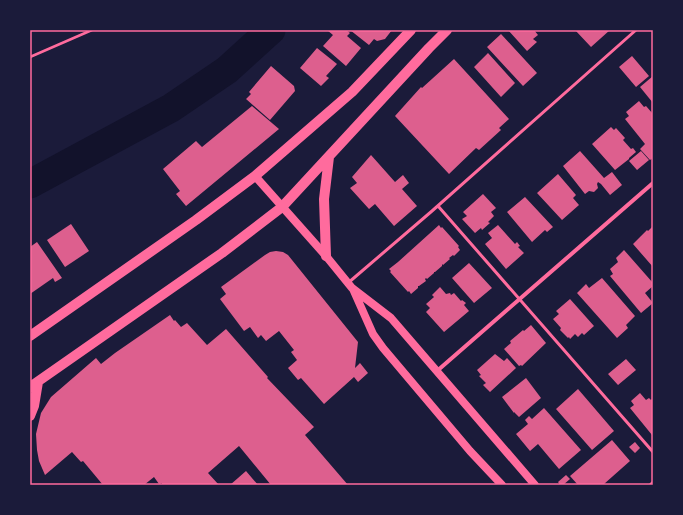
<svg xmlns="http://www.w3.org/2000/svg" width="683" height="515" font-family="Figtree,sans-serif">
  <rect width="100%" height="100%" fill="#1b1b3a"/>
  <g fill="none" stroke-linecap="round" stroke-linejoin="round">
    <path stroke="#12122b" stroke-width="29" d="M 30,184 L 171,108 L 227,70 L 271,30"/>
  </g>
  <path fill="#dd5f8e" d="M 327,30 L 346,30 L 350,33 L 347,36 L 361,48 L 346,66 L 323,46 L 333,35 Z
    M 350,30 L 392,30 L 385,39 L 377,41 L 374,39 L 369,45 Z
    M 508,30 L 534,30 L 538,35 L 533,39 L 537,42 L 527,51 Z
    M 575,30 L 610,30 L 591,47 Z
    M 501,34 L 537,73 L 523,86 L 487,47 Z
    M 317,48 L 337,64 L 326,76 L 329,78 L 321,86 L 300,68 Z
    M 488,53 L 515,83 L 501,97 L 474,67 Z
    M 632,56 L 649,76 L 636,87 L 619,67 Z
    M 454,59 L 509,119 L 499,128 L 501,130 L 479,150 L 476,148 L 449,174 L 395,116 L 421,87 L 422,88 Z
    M 271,66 L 294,86 L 295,91 L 270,120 L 246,99 L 251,94 L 249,92 Z
    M 653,76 L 653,103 L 640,87 Z
    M 639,101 L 644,107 L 646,106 L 653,114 L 653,158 L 650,160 L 640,149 L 645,144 L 625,119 L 629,116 L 626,112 Z
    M 252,106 L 279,129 L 186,206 L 176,194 L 180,191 L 163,169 L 196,141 L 202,147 Z
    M 611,127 L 614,130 L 616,128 L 625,138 L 623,140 L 631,149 L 633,148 L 636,152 L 629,158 L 629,159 L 615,170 L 592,144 Z
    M 580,151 L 604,178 L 612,172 L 622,185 L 610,195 L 601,184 L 598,182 L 597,184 L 598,188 L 594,192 L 589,191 L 585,194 L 563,166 Z
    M 641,151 L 649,160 L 637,170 L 629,161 Z
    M 371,155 L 395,182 L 403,175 L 409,183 L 402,189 L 417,206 L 394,226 L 375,204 L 369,209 L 350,188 L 357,183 L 352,177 Z
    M 558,174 L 576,195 L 573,198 L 579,205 L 562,220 L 537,193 Z
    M 483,194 L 496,208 L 491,212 L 494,216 L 488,222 L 490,223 L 482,230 L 481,228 L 475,233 L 462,219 L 467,216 L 463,212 Z
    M 525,197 L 553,227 L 547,232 L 545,230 L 532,242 L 507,212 Z
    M 71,224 L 89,251 L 65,267 L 47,240 Z
    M 439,225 L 441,228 L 442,227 L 459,246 L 458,247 L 460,250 L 454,256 L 453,255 L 449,258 L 450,259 L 443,265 L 442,264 L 442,266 L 435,272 L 434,272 L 434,273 L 427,279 L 426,278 L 425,279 L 426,281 L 419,286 L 418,286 L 418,288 L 411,294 L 409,291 L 408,292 L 390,272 L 391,271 L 389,269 L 398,262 Z
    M 498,225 L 515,244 L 517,242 L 520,246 L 518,247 L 524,253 L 506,269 L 485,244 L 492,238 L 488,233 Z
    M 653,226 L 653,267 L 633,244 L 647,230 L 648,231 Z
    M 37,242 L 62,278 L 55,282 L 53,278 L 30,294 L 30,247 Z
    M 624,250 L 653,283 L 653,286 L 645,293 L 653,303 L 641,313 L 610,276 L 613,274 L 610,269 L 618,262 L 616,258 Z
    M 276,251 L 283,252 L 288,255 L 358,342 L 355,368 L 360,363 L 368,373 L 358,382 L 354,377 L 324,404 L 301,378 L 298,380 L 288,368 L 297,360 L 291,352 L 294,350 L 279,331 L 266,341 L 261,335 L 258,338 L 250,327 L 244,331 L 220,299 L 226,294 L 221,287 L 265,255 L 270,252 Z
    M 469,263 L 492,288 L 474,303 L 452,278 Z
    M 602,278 L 635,316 L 626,325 L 628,328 L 617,338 L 577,293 L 586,284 L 589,288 Z
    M 440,287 L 446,294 L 450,293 L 451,295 L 454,293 L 461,301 L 462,300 L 466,303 L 464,305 L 469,311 L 444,332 L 426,312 L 430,308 L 426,304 L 434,297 L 432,295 Z
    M 570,299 L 594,326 L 584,335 L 582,333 L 578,337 L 575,334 L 570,339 L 569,337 L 568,338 L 560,330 L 561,328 L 553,319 L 559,314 L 556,311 Z
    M 170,315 L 174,321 L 175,320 L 181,327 L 187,323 L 207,345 L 226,329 L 268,377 L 267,378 L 314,427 L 305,435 L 348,485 L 271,485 L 239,446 L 208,473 L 219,485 L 162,485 L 162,483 L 159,484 L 154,477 L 144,485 L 103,485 L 83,461 L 81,462 L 72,452 L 45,475 L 39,461 L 37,450 L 36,434 L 41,413 L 51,397 L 96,358 L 101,364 L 115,353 Z
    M 531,325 L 546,343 L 522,366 L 521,365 L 519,366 L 504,349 L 511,343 L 510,341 L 516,336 L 523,330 L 524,331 Z
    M 495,354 L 504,361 L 507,358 L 516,368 L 490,392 L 483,385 L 486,383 L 479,376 L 481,375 L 477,370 Z
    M 626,359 L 636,370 L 618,385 L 608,374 Z
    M 526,378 L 541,398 L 519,417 L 514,412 L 514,413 L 502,397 Z
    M 578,389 L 614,431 L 592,450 L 556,409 Z
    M 640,393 L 646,400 L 649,398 L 651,400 L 653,398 L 652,435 L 630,408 L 634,405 L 631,401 Z
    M 544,408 L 581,450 L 559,469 L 538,444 L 530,451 L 516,434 L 528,424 L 525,420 L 529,416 L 532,419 Z
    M 612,440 L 630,461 L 604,484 L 605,485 L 578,485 L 570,476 Z
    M 635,442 L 640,448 L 635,453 L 629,447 Z
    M 246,471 L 258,485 L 230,485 Z
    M 566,475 L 570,479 L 563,485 L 560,485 L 558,482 Z"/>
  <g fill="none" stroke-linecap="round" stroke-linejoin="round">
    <path stroke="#ff6b9d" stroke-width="2.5" d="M 30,57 L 92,30"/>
    <path stroke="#ff6b9d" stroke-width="3" d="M 438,206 L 653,452
      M 348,283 L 432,211 L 636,30"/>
    <path stroke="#ff6b9d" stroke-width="4" d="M 437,371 L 653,183
      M 651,485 L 653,483"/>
    <path stroke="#ff6b9d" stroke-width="8" d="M 255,176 L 326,256 L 352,288 L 391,318 L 535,485
      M 353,289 L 373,334 L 383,348 L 470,451 L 502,485"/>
    <path stroke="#ff6b9d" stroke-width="10" d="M 326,256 L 324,199 L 329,157
      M 30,336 L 196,220 L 255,176 L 352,92 L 411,30
      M 30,387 L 222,253 L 282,207 L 429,48 L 447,30
      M 30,416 L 34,406 L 38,382"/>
  </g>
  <rect width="683" height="515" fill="none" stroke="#1b1b3a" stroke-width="62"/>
  <rect x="31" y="31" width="621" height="453" fill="none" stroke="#ff6b9d" stroke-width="1.5"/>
</svg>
